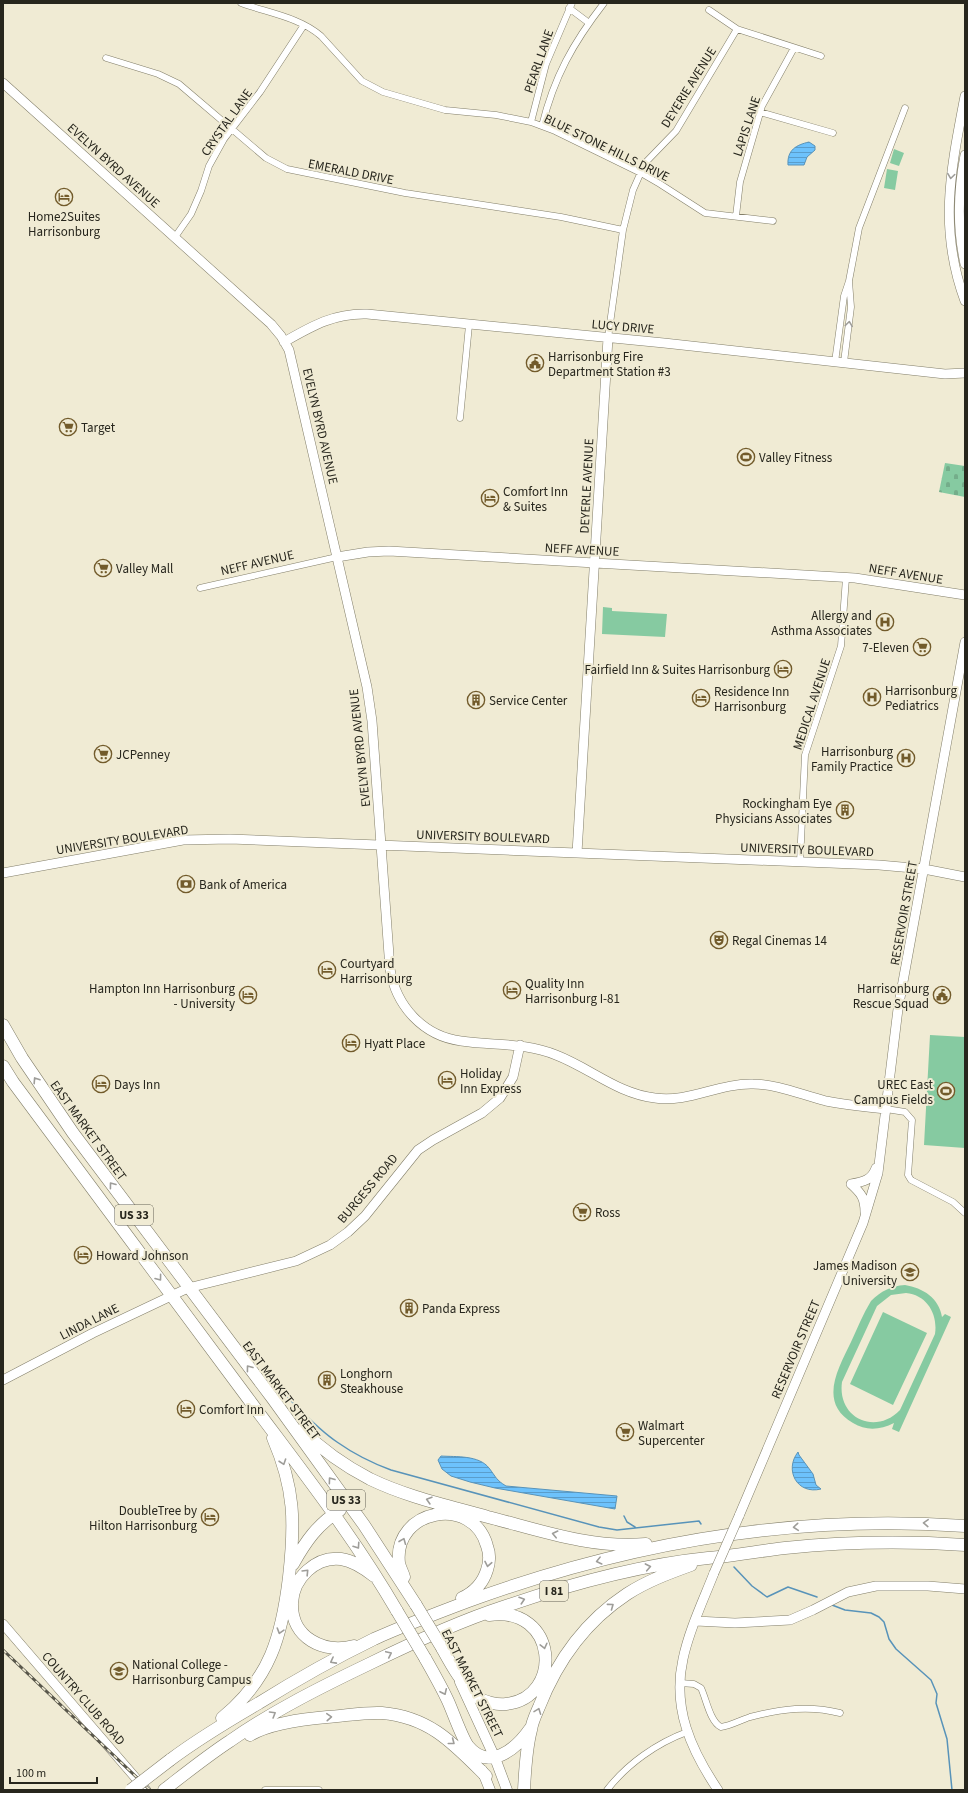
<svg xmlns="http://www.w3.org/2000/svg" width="968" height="1793" font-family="'Source Sans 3',sans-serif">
  <defs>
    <pattern id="cemetery-stones" width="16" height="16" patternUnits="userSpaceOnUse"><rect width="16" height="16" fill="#86caa1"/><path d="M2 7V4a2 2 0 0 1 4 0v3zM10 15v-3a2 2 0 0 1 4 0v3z" fill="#74ad8a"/></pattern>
    <pattern id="water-rules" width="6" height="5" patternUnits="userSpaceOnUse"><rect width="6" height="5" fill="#6dc2fc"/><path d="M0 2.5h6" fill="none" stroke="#5a9dcb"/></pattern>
  </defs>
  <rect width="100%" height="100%" fill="#f0ebd4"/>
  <path fill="url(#cemetery-stones)" d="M 945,463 L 965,466 L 965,497 L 939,492 Z"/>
  <path fill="#86caa1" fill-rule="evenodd" d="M 894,149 L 904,153 L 899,166 L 890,163 Z
    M 887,169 L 898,171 L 895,190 L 884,188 Z
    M 603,607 L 612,608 L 612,611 L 667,614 L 665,637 L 602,634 Z
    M 930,1035 L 965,1037 L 965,1148 L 924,1145 Z
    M 905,1285 C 923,1288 939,1298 942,1317 L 945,1314 L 951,1317 L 899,1432 L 892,1429 L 894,1423 C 880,1430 866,1431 853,1423 C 818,1403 838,1369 851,1342 C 857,1329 863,1314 871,1301 C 881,1291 891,1286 905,1285 ZM 906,1293 C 927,1295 938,1314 935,1334 L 900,1410 C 875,1436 837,1418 842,1382 L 877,1306 L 891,1295 Z
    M 883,1312 L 927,1333 L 893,1405 L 850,1384 Z"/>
  <path fill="url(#water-rules)" stroke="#5893b9" d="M 809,142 L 815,146 L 815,150 L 807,157 L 804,165 L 788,165 C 787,150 796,145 809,142 Z
    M 798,1452 L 799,1455 L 813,1474 L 816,1485 L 821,1489 C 797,1495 784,1470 798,1452 Z
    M 441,1456 C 456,1457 479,1455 489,1468 C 496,1477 496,1480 506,1486 L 617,1496 L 615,1509 L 495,1488 L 470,1482 L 451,1476 L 442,1469 L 438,1460 Z"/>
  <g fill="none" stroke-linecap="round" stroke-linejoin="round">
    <path stroke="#5893b9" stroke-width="1.5" d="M 280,1390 C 298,1407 316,1428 337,1442 C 354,1454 372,1463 391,1470 L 599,1527 L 617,1530 L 699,1521 L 701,1524
      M 624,1516 L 627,1522 L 635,1527
      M 734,1567 L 752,1586 L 767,1597 L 788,1587 L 817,1597
      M 832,1605 L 845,1610 L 871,1613 L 879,1617 L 884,1622 L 889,1639 L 896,1649 L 931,1680 L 937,1694 L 936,1703 L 947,1739 L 952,1790"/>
    <defs>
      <path id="street" d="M 241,3 C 268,13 299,17 321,36 L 362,81 L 383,92 L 445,110 L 496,115 L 531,122 L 555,131 L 641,173 L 660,184 L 705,213 L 773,221
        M 569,8 L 589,23
        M 709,10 L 737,29 L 821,56
        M 106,58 L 158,74 L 179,84 L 266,158 L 287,169 L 405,193 L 561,217 L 623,230
        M 760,112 L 833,133
        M 531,122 L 546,64 L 572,3
        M 542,126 C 554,77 573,43 604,3
        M 736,216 L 740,182 L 762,106 L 794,48
        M 175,237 L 191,214 L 201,191 L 209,166 L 224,139 L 260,92 L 304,25
        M 849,281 L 859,228 L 905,108
        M 608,338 L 623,230 L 633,190 L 645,163 L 676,131 L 737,29
        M 835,362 L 844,296 L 849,281 L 851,307 L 844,362
        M 460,418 L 469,325
        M 200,588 L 337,557
        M 800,862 L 805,755 L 841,646 L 846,578
        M 886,1109 L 905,1112 L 912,1120 L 908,1175 L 911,1180 L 953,1202 L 965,1213
        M 680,1683 L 694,1684 L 701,1688 C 706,1698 710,1722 721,1727 C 730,1726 741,1720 750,1717 C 781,1709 809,1705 840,1713
        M 265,1790 L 319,1790
        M 607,1790 C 627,1764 657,1743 687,1732"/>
      <path id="secondary" d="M 3,83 L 271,324 L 281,336 L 289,350 L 367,687 L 372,721 L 390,969 C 396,1006 423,1036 461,1041 C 494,1046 524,1042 556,1055 C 590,1068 618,1094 655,1098 C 689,1103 719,1083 753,1084 C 777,1084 802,1095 826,1101 C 846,1105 866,1107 886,1109
        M 965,96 C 951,169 938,228 965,301
        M 965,155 C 958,191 957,228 965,264
        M 284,342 C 312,326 334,313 367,314 L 664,343 L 945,374 L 965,373
        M 337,557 L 368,552 L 389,551 L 855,578 L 965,595
        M 577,853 L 608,338
        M 3,873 L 183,840 L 230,839 L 879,865 L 924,869 L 965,877
        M 851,1184 C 863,1182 872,1180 876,1168
        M 851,1184 C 861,1193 865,1198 865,1212
        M 3,1380 L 93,1333 L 188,1288 L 296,1261 L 330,1245 L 348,1232 L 365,1216 L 418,1150 L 433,1140 L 482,1113 L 500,1098 L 513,1077 L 520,1045
        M 739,1516 L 863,1223 L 878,1173 L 898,1009 L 965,642
        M 714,1573 C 703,1601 689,1630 683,1659 C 672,1708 691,1750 718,1790
        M 696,1621 L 735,1623 L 790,1620 L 813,1610 L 848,1592 L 876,1586 L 928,1586 L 965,1589
        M 3,1624 L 146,1790"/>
      <path id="primary" d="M 460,1682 L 495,1758 L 507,1790
        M 482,1770 L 490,1790"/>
      <path id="highway" d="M 3,1025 L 22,1058 L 73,1133 L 273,1399 L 364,1525 L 416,1605
        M 3,1066 L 13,1082 C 90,1186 167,1289 244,1393 C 298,1466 351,1532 397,1611
        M 302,1430 C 322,1450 345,1466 370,1479 C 407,1497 449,1506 488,1517 C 539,1530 592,1549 646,1544
        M 293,1564 C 306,1541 317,1525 340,1510
        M 404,1577 C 403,1573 400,1568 399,1563 C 393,1509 473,1494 487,1546 C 490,1554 490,1561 487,1570 C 483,1583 475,1592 462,1598
        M 354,1646 C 324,1654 291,1638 292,1603 C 293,1578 316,1556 341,1559 C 354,1561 364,1568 374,1576
        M 442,1648 C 452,1666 461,1683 477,1697 C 484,1702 497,1705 506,1704 C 564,1698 558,1605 489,1615
        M 425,1658 C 433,1672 441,1686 448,1701 C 453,1712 462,1738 468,1746 C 489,1772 516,1749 530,1729
        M 222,1718 C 270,1679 282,1636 289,1577 C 295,1523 295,1489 273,1438
        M 250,1735 C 270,1723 304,1719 327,1717 C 344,1716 364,1712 382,1713 C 430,1717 454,1744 486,1776
        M 170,1760 C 198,1739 228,1721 259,1703 C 296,1680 335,1658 374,1639 C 405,1625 437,1613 469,1601 C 628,1543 796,1514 965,1526
        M 164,1790 C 186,1773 207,1756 230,1741 C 273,1711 321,1687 369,1664 C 412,1643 457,1622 503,1607 C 570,1584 638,1565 708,1558 C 733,1556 759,1551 785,1548 C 844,1542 905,1541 965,1545
        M 524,1790 C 525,1770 526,1749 531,1730 C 532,1722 536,1714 539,1707 C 557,1661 586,1621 627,1594 C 647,1581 669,1573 691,1565"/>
    </defs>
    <use href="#street" stroke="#827e69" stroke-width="7"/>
    <use href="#secondary" stroke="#827e69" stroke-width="10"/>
    <use href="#primary" stroke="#827e69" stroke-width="11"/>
    <use href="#highway" stroke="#827e69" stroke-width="13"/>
    <use href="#street" stroke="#fff" stroke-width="6"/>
    <use href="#secondary" stroke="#fff" stroke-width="9"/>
    <use href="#primary" stroke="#fff" stroke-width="10"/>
    <use href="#highway" stroke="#fff" stroke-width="12"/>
    <defs>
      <path id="rail" d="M 3,1650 L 150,1790"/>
    </defs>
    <use href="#rail" stroke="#59574b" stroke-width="3"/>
    <use href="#rail" stroke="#f0ebd4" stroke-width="1.5" stroke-dasharray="4.5" stroke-linecap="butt"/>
    <defs>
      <path id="secondary-bridge" d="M 714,1573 L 739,1516"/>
      <path id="highway-bridge" d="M 416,1605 L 442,1648
        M 397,1611 L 425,1658
        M 131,1790 L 170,1760"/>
    </defs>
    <use href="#secondary-bridge" stroke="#827e69" stroke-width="10" stroke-linecap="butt"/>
    <use href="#highway-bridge" stroke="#827e69" stroke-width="13" stroke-linecap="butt"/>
    <use href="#secondary-bridge" stroke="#fff" stroke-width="9"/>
    <use href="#highway-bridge" stroke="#fff" stroke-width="12"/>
  </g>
  <defs><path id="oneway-chevron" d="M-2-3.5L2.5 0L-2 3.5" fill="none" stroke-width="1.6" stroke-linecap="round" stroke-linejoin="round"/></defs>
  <g stroke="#9e9d99">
    <use href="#oneway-chevron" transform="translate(951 176) rotate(98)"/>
    <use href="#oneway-chevron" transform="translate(849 324) rotate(-82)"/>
    <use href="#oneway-chevron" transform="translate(36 1080) rotate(-123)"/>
    <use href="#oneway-chevron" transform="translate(112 1185) rotate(-127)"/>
    <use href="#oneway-chevron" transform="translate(159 1278) rotate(53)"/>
    <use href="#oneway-chevron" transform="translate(249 1368) rotate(-127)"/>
    <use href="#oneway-chevron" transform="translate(283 1462) rotate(71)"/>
    <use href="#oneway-chevron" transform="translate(331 1480) rotate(-126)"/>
    <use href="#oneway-chevron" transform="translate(429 1500) rotate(-164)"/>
    <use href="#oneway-chevron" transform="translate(926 1523) rotate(-177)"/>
    <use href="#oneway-chevron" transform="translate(796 1527) rotate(175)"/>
    <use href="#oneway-chevron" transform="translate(555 1534) rotate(-167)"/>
    <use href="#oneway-chevron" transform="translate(403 1541) rotate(-68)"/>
    <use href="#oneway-chevron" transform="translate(357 1546) rotate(56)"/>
    <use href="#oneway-chevron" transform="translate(599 1561) rotate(166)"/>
    <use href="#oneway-chevron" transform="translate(488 1564) rotate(101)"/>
    <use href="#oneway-chevron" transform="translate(648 1567) rotate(-11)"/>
    <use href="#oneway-chevron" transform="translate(306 1572) rotate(-46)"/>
    <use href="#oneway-chevron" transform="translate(522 1600) rotate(-18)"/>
    <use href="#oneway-chevron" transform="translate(611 1606) rotate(-36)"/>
    <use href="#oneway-chevron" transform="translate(280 1631) rotate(107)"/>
    <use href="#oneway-chevron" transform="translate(544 1646) rotate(76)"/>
    <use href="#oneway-chevron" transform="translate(389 1654) rotate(-25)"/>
    <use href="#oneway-chevron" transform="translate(333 1661) rotate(152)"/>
    <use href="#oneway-chevron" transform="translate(444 1692) rotate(65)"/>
    <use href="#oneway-chevron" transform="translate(538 1711) rotate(-69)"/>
    <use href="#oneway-chevron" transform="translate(273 1714) rotate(-31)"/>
    <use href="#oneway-chevron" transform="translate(329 1717) rotate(-4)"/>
    <use href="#oneway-chevron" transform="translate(452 1742) rotate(38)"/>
  </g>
  <defs>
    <symbol id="hotel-ring" viewBox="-11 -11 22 22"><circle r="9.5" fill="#f0ebd4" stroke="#725b2b" stroke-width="1.5"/><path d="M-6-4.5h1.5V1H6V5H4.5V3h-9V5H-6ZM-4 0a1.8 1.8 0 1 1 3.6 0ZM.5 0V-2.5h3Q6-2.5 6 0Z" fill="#725b2b"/></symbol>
    <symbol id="civic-ring" viewBox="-11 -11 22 22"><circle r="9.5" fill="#f0ebd4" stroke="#725b2b" stroke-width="1.5"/><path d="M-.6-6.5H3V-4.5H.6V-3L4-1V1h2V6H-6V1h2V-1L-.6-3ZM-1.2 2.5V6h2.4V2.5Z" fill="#725b2b"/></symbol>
    <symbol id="supermarket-ring" viewBox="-11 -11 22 22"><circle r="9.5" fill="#f0ebd4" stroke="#725b2b" stroke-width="1.5"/><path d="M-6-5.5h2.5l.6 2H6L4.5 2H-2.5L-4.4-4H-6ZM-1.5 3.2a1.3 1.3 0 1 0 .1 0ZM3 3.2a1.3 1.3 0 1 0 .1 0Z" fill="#725b2b"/></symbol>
    <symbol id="stadium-ring" viewBox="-11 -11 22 22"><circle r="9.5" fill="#f0ebd4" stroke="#725b2b" stroke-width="1.5"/><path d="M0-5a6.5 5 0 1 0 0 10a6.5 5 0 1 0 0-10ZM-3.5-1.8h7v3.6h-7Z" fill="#725b2b"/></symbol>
    <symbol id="hospital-ring" viewBox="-11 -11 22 22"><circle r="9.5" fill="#f0ebd4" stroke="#725b2b" stroke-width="1.5"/><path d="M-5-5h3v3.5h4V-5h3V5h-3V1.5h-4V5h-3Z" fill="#725b2b"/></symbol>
    <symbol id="building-ring" viewBox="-11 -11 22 22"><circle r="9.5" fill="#f0ebd4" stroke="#725b2b" stroke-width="1.5"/><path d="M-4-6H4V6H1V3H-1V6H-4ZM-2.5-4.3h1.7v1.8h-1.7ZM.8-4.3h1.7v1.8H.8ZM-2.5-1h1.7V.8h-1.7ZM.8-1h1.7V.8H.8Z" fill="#725b2b"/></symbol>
    <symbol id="bank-ring" viewBox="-11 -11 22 22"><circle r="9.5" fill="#f0ebd4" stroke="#725b2b" stroke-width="1.5"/><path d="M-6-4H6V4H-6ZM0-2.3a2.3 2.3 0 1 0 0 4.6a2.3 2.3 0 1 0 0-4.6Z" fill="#725b2b"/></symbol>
    <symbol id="theatre-ring" viewBox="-11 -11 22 22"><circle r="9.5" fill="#f0ebd4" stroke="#725b2b" stroke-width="1.5"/><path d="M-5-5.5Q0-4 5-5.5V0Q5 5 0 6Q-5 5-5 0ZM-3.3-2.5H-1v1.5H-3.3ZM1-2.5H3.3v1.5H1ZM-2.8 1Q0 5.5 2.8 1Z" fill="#725b2b"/></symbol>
    <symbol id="university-ring" viewBox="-11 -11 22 22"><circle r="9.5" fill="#f0ebd4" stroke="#725b2b" stroke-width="1.5"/><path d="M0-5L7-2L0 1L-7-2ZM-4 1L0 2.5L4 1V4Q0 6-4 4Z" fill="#725b2b"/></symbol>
  </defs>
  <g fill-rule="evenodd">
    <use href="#hotel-ring" x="54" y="187" width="20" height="20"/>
    <use href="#civic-ring" x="525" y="353" width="20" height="20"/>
    <use href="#supermarket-ring" x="58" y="417" width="20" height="20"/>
    <use href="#stadium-ring" x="736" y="447" width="20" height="20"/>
    <use href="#hotel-ring" x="480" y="488" width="20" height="20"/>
    <use href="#supermarket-ring" x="93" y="558" width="20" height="20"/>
    <use href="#hospital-ring" x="875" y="612" width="20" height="20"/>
    <use href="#supermarket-ring" x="912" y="637" width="20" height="20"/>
    <use href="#hotel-ring" x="773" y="659" width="20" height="20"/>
    <use href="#hospital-ring" x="862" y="687" width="20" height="20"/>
    <use href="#hotel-ring" x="691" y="688" width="20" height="20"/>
    <use href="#building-ring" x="466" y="690" width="20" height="20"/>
    <use href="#supermarket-ring" x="93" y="744" width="20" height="20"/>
    <use href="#hospital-ring" x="896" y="748" width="20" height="20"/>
    <use href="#building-ring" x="835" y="800" width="20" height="20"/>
    <use href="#bank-ring" x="176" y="874" width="20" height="20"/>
    <use href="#theatre-ring" x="709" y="930" width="20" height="20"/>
    <use href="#hotel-ring" x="317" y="960" width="20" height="20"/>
    <use href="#hotel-ring" x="502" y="980" width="20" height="20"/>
    <use href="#hotel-ring" x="238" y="985" width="20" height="20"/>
    <use href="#civic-ring" x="932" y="985" width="20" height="20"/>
    <use href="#hotel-ring" x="341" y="1033" width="20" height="20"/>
    <use href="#hotel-ring" x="437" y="1070" width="20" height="20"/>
    <use href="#hotel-ring" x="91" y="1074" width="20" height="20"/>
    <use href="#stadium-ring" x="936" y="1081" width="20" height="20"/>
    <use href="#supermarket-ring" x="572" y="1202" width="20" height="20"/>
    <use href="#hotel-ring" x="73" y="1245" width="20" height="20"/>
    <use href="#university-ring" x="900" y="1262" width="20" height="20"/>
    <use href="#building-ring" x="399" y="1298" width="20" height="20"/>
    <use href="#building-ring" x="317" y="1370" width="20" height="20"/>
    <use href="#hotel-ring" x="176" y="1399" width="20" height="20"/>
    <use href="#supermarket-ring" x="615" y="1422" width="20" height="20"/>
    <use href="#hotel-ring" x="200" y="1507" width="20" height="20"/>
    <use href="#university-ring" x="109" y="1661" width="20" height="20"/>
  </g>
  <g text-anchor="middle" stroke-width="4" stroke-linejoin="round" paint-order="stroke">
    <g fill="#f0ebd4" stroke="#636154" stroke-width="1">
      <rect x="115" y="1205" width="38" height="20" rx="3"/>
      <rect x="327" y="1490" width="38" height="20" rx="3"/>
      <rect x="540" y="1581" width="28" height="20" rx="3"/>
    </g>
    <g font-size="12" font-weight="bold" fill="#27261d">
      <text x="134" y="1219">US 33</text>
      <text x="346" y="1504">US 33</text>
      <text x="554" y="1595">I 81</text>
    </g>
    <g font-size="13" fill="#27261d" stroke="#f0ebd4">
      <text transform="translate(538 61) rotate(-71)" y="5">PEARL LANE</text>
      <text transform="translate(688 87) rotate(-58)" y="5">DEYERIE AVENUE</text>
      <text transform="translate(226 122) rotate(-55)" y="5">CRYSTAL LANE</text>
      <text transform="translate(746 126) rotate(-72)" y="5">LAPIS LANE</text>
      <text transform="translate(607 147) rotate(26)" y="5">BLUE STONE HILLS DRIVE</text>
      <text transform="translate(114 165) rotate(42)" y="5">EVELYN BYRD AVENUE</text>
      <text transform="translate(351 171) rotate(11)" y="5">EMERALD DRIVE</text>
      <text transform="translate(623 326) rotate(5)" y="5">LUCY DRIVE</text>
      <text transform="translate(321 426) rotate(77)" y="5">EVELYN BYRD AVENUE</text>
      <text transform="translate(586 486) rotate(-87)" y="5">DEYERLE AVENUE</text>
      <text transform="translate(582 549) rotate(3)" y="5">NEFF AVENUE</text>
      <text transform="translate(257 562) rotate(-13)" y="5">NEFF AVENUE</text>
      <text transform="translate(906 573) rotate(9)" y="5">NEFF AVENUE</text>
      <text transform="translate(811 704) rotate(-72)" y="5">MEDICAL AVENUE</text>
      <text transform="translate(359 748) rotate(-96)" y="5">EVELYN BYRD AVENUE</text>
      <text transform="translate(483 836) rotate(2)" y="5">UNIVERSITY BOULEVARD</text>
      <text transform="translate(122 839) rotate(-9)" y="5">UNIVERSITY BOULEVARD</text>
      <text transform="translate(807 849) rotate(2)" y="5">UNIVERSITY BOULEVARD</text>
      <text transform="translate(903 913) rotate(-80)" y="5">RESERVOIR STREET</text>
      <text transform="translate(89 1130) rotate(54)" y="5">EAST MARKET STREET</text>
      <text transform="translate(367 1188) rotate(-50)" y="5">BURGESS ROAD</text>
      <text transform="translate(89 1321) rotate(-27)" y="5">LINDA LANE</text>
      <text transform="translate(795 1349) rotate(-67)" y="5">RESERVOIR STREET</text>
      <text transform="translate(282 1390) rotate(53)" y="5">EAST MARKET STREET</text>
      <text transform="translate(473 1683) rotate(63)" y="5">EAST MARKET STREET</text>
      <text transform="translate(84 1698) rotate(49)" y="5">COUNTRY CLUB ROAD</text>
    </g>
    <g font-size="13" fill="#27261d" stroke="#f0ebd4" text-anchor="start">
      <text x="64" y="221" text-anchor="middle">Home2Suites<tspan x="64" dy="15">Harrisonburg</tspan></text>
      <text x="548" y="361">Harrisonburg Fire<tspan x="548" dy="15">Department Station #3</tspan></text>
      <text x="81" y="432">Target</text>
      <text x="759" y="462">Valley Fitness</text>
      <text x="503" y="496">Comfort Inn<tspan x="503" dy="15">&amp; Suites</tspan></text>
      <text x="116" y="573">Valley Mall</text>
      <text x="872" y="620" text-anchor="end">Allergy and<tspan x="872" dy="15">Asthma Associates</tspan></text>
      <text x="909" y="652" text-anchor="end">7-Eleven</text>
      <text x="770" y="674" text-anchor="end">Fairfield Inn &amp; Suites Harrisonburg</text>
      <text x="885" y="695">Harrisonburg<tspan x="885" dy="15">Pediatrics</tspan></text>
      <text x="714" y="696">Residence Inn<tspan x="714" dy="15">Harrisonburg</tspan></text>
      <text x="489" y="705">Service Center</text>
      <text x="893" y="756" text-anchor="end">Harrisonburg<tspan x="893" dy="15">Family Practice</tspan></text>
      <text x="116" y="759">JCPenney</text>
      <text x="832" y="808" text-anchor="end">Rockingham Eye<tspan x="832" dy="15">Physicians Associates</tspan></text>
      <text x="199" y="889">Bank of America</text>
      <text x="732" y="945">Regal Cinemas 14</text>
      <text x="340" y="968">Courtyard<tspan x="340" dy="15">Harrisonburg</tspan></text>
      <text x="525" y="988">Quality Inn<tspan x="525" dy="15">Harrisonburg I-81</tspan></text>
      <text x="235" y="993" text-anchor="end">Hampton Inn Harrisonburg<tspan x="235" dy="15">- University</tspan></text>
      <text x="929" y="993" text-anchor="end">Harrisonburg<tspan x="929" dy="15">Rescue Squad</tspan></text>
      <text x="364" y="1048">Hyatt Place</text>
      <text x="460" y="1078">Holiday<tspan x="460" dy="15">Inn Express</tspan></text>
      <text x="114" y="1089">Days Inn</text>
      <text x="933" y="1089" text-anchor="end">UREC East<tspan x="933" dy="15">Campus Fields</tspan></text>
      <text x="595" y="1217">Ross</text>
      <text x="96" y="1260">Howard Johnson</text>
      <text x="897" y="1270" text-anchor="end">James Madison<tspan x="897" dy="15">University</tspan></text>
      <text x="422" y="1313">Panda Express</text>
      <text x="340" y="1378">Longhorn<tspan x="340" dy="15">Steakhouse</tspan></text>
      <text x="199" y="1414">Comfort Inn</text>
      <text x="638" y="1430">Walmart<tspan x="638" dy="15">Supercenter</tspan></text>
      <text x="197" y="1515" text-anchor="end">DoubleTree by<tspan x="197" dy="15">Hilton Harrisonburg</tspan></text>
      <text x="132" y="1669">National College -<tspan x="132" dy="15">Harrisonburg Campus</tspan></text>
    </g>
  </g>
  <rect width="968" height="1793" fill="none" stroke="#27261d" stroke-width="8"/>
  <path d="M10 1777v6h87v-6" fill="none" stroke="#27261d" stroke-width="2"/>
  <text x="16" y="1777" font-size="12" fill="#27261d" stroke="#f0ebd4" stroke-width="3" paint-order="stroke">100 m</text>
</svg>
